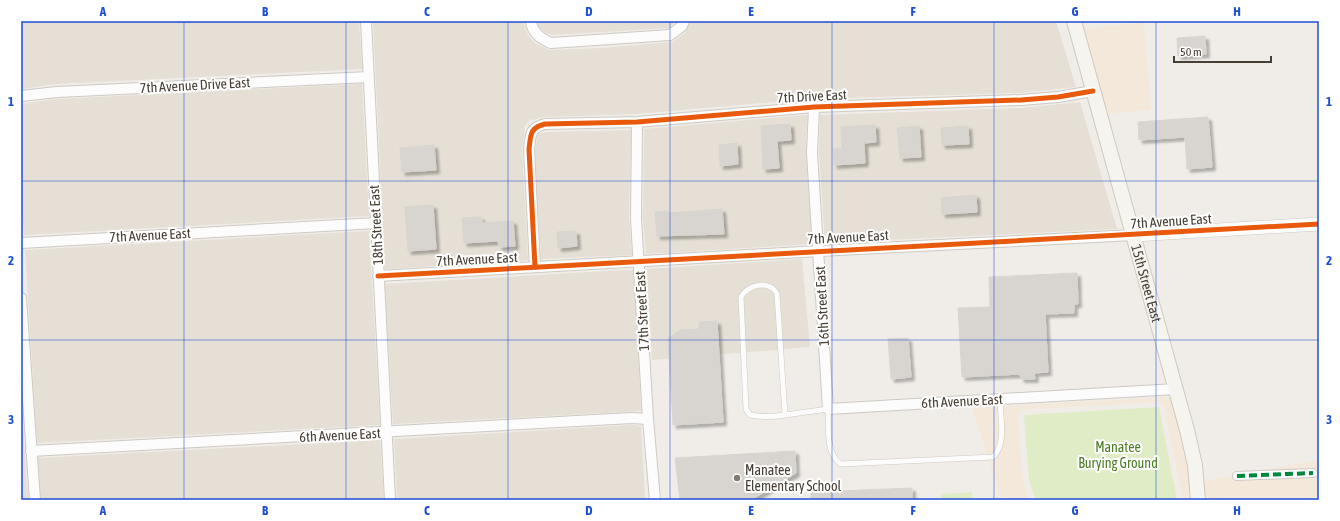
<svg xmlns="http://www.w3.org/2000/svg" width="1340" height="521" font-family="'Asap Condensed',sans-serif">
  <defs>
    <filter id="shadow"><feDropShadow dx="3.5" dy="3.5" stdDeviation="1" flood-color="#0004"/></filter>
  </defs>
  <rect width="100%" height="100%" fill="#f0ede8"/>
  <path fill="#e5dfd5" d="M 21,21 L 359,21 L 362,69 L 56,84 L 21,89 Z
    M 373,21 L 524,21 L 525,28 L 529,37 L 536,44 L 550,50 L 602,48 L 672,42 L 686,32 L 691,21 L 1056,21 L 1076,87 L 1020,93 L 808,99 L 637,114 L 544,117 L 533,120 L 531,119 L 524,127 L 525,129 L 522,149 L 528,260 L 385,269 Z
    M 537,21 L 676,21 L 668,28 L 552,35 L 544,32 L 539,27 Z
    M 362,84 L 369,216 L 24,235 L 21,199 L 21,104 L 57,99 Z
    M 1080,102 L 1117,229 L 825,243 L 819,152 L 820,115 L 1021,108 Z
    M 807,115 L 806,153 L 812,244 L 646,254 L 643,219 L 644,129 Z
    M 631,130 L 629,219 L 632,255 L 541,259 L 535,150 L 538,134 L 546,132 Z
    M 369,231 L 380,425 L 37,443 L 25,250 Z
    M 802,259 L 810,347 L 652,360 L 647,269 Z
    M 623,270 L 634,270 L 641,411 L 393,424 L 385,284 Z
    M 21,412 L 22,412 L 28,500 L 21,500 Z
    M 632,425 L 641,426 L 645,500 L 397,500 L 394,439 Z
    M 380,440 L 384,500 L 41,500 L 38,458 Z"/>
  <path fill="#f4e8da" d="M 1144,22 L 1151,110 L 1107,114 L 1083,29 Z
    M 1171,397 L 1186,453 L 1191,500 L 1183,500 L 1164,406 L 1161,402 L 1020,410 L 1018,416 L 1023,483 L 1030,500 L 1001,500 L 972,408 Z
    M 1319,460 L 1319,500 L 1205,500 L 1203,481 Z"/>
  <path fill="#e0ecc6" d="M 1159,407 L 1177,500 L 1036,500 L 1029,480 L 1024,415 Z
    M 972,492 L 973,500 L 941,500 L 941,494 Z"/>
  <path fill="#d8d4cf" stroke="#d9d4ce" filter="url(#shadow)" d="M 1205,36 L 1206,54 L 1178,56 L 1177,38 Z
    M 1208,117 L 1212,167 L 1187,169 L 1185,137 L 1139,140 L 1138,122 Z
    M 790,124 L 791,140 L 777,141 L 779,168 L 763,169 L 761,126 Z
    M 875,125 L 876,142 L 864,143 L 865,163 L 834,165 L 833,149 L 842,148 L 841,127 Z
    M 919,126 L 921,157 L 900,158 L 897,128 Z
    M 968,126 L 969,144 L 942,145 L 941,128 Z
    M 737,143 L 738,164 L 720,166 L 719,145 Z
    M 434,145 L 436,170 L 402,172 L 400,148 Z
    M 976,195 L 977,212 L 942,214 L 941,198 Z
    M 433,205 L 436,249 L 408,251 L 405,207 Z
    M 722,209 L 724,234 L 657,236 L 655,212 L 667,211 L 668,213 Z
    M 481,217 L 482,223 L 513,221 L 515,246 L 499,247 L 498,241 L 464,243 L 462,218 Z
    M 576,231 L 577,246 L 558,248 L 557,232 Z
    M 1077,273 L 1078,304 L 1074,304 L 1074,313 L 1045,314 L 1048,372 L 1034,373 L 1035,379 L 1021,379 L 1020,374 L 962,377 L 958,308 L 990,307 L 989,277 Z
    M 717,321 L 723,422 L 673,425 L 668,338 L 681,330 L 699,329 L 699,322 Z
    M 908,338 L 911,377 L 891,379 L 888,339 Z
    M 795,451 L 796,473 L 751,500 L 680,500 L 675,458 Z
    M 912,488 L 912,500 L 811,500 L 811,492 Z"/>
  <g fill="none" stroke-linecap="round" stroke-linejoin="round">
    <defs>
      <path id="service" d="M 785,415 L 777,294 C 770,279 747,285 741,297 L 746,409 L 750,415 C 761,417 773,417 785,415 L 828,409 C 829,425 825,455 841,464 L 993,457 C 1007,444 1000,417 1000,399"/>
      <path id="pedestrian" d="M 1237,476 L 1313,473"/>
      <path id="minor" d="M 366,21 L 390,500
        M 531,21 C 532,33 541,39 551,43 L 670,35 L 682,26 L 684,21
        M 21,96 L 57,92 L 369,77
        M 814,107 L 812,153 L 828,409 L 1176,389
        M 637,122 L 636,219 L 648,419 L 655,500
        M 21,243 L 376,223
        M 535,267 L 529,149 C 531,135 529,128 545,124 L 637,122 L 814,107 L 1021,100 L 1058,97 L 1093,91
        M 378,276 L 819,251 L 1134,235
        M 21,298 L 35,500
        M 31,451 L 632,418 L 648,419"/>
      <path id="tertiary" d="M 1134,235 L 1319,224"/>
      <g id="secondary">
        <path id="s1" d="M 1074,21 L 1187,430 L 1195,465 L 1198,500"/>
      </g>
    </defs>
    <use href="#service" stroke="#cdc9c4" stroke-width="6"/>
    <use href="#pedestrian" stroke="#cdc9c4" stroke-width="10"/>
    <use href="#minor" stroke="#cdc9c4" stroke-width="12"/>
    <use href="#tertiary" stroke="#cdc9c4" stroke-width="14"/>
    <use href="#secondary" stroke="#d0cabf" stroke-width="16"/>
    <use href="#service" stroke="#fdfcfc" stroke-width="5"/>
    <use href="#pedestrian" stroke="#fdfcfc" stroke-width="8"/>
    <use href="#minor" stroke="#fdfcfc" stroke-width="10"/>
    <use href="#tertiary" stroke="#fdfcfc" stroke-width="13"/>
    <use href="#secondary" stroke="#f6f4ee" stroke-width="14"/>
    <path stroke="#00873e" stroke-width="4" stroke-dasharray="8 4" stroke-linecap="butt" d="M 1237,476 L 1313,473"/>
    <defs>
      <path id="cycleway" d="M 535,267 L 529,149 C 531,135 529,128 545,124 L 637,122 L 814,107 L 1021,100 L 1058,97 L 1093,91
        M 378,276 L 1319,224"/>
    </defs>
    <use href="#cycleway" stroke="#fff" stroke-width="8"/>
    <use href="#cycleway" stroke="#e8590c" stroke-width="5"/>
  </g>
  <path fill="none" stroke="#1d4ed8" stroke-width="1" stroke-opacity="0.55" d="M 184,21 L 184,500M 346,21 L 346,500M 508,21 L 508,500M 670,21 L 670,500M 832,21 L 832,500M 994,21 L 994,500M 1156,21 L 1156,500M 21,181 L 1319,181M 21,340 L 1319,340"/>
  <circle fill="#827b73" stroke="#fff" stroke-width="1.5" cx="737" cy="478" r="4"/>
  <g text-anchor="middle" stroke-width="4" stroke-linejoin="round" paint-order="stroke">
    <g font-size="14" fill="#473e34" stroke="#fff">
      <text transform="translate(195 85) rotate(-3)" y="5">7th Avenue Drive East</text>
      <text transform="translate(812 96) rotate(-3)" y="5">7th Drive East</text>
      <text transform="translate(1171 221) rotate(-4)" y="5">7th Avenue East</text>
      <text transform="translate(376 225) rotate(-93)" y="5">18th Street East</text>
      <text transform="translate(150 235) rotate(-3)" y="5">7th Avenue East</text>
      <text transform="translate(848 237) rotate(-3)" y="5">7th Avenue East</text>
      <text transform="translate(477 259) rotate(-3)" y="5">7th Avenue East</text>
      <text dy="5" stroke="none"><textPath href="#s1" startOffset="272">15th Street East</textPath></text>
      <text transform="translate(822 306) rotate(-93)" y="5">16th Street East</text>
      <text transform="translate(642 311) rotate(-93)" y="5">17th Street East</text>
      <text transform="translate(962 401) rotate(-3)" y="5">6th Avenue East</text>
      <text transform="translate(340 435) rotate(-3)" y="5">6th Avenue East</text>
    </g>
    <g font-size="14" fill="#4b7d23" stroke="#fff">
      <text x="1118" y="452">Manatee<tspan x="1118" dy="16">Burying Ground</tspan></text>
    </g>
    <g font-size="14" fill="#473e34" stroke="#fff" text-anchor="start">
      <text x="745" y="475">Manatee<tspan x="745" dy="16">Elementary School</tspan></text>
    </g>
  </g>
  <rect width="1340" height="521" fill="none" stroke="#ffffff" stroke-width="44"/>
  <path d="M1174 56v6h97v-6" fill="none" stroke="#473e34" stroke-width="2"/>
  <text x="1180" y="56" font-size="12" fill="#473e34" stroke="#ffffff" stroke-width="3" paint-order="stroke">50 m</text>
  <rect x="22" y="22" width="1296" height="477" fill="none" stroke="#1d4ed8" stroke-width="1.5"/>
  <g font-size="13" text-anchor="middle" font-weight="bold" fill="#1d4ed8">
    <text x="103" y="16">A</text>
    <text x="265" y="16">B</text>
    <text x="427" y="16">C</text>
    <text x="589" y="16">D</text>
    <text x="751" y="16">E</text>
    <text x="913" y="16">F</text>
    <text x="1075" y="16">G</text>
    <text x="1237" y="16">H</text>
    <text x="11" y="106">1</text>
    <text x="1329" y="106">1</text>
    <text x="11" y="265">2</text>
    <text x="1329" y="265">2</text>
    <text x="11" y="424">3</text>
    <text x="1329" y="424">3</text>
    <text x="103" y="515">A</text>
    <text x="265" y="515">B</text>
    <text x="427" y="515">C</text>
    <text x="589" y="515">D</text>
    <text x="751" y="515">E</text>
    <text x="913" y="515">F</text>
    <text x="1075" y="515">G</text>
    <text x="1237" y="515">H</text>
  </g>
</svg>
